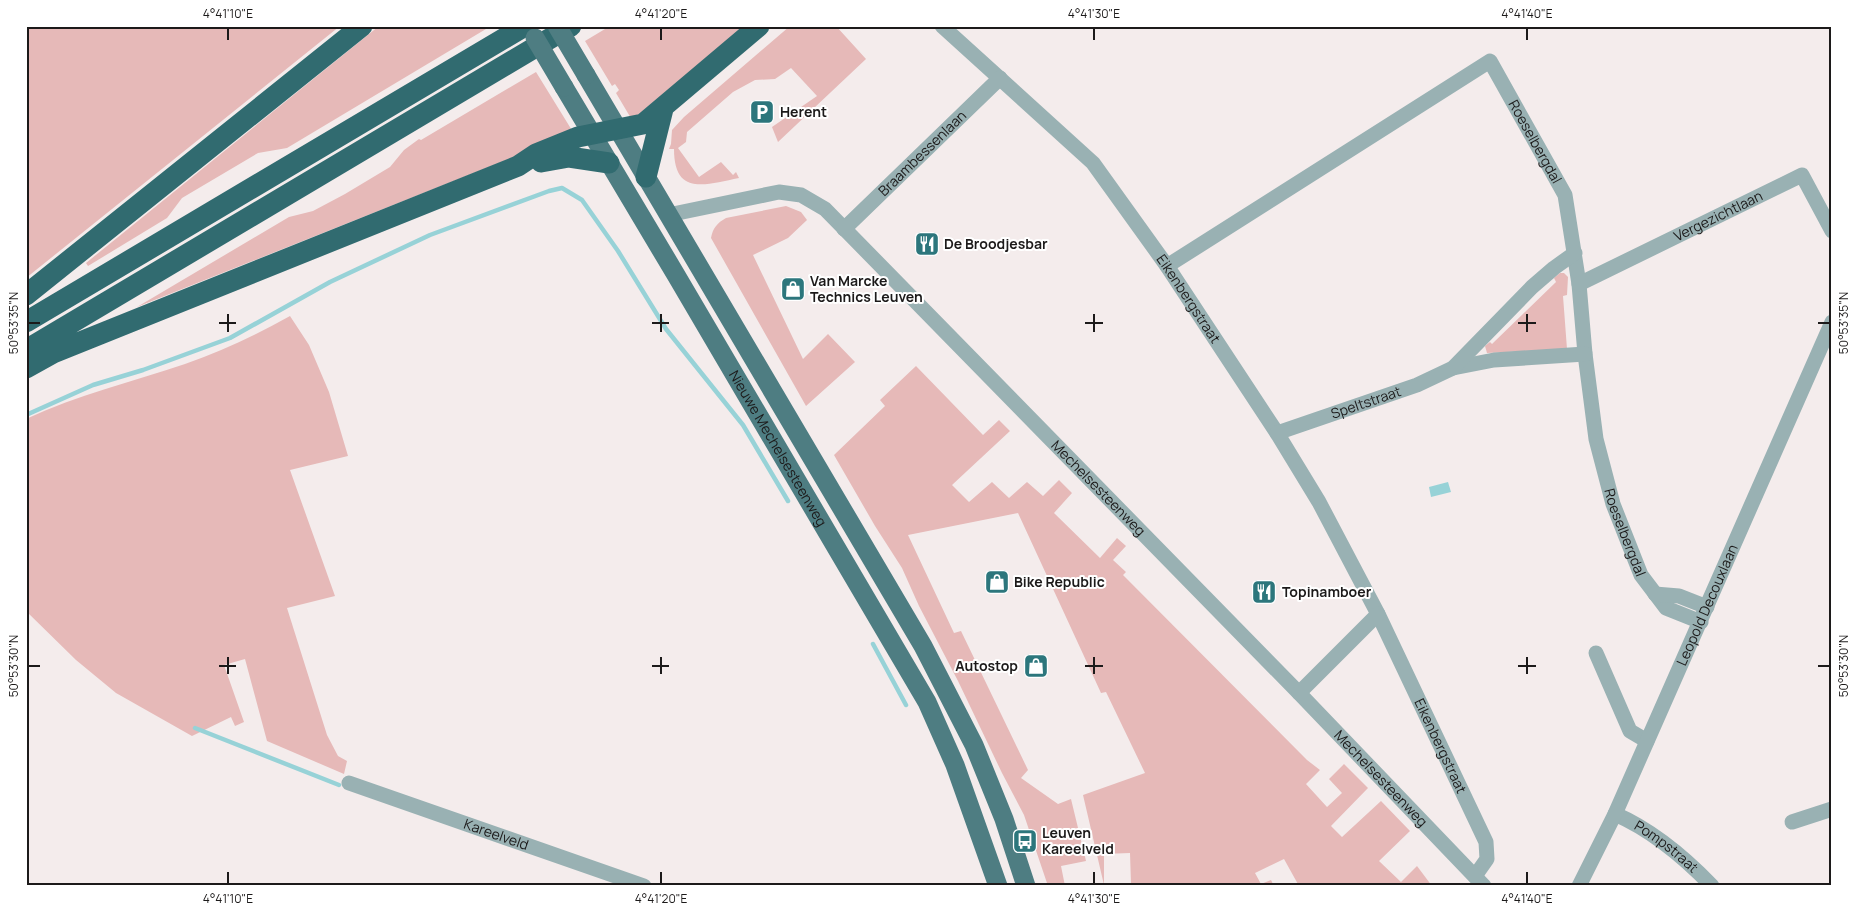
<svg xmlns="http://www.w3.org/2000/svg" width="1858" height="912" font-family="Manrope,sans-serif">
  <rect width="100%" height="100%" fill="#f4ecec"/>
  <path fill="#e6b9b8" d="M 26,26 L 340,26 L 26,278 Z
    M 379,26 L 491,26 L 287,148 L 258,153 L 182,198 L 167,218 L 88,266 L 86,263 Z
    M 610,26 L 748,26 L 632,120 L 616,93 L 619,90 L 615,84 L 612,86 L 585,41 Z
    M 790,26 L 836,26 L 866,59 L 778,142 L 772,127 L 817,96 L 791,68 L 775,79 L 755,80 L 733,92 L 687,132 L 686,142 L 678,148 L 699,177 L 721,162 L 733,175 L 736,172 L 739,178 C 705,185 674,196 674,149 L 669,149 L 671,144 L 672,130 L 684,117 Z
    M 536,72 L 573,132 L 526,152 L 137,307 L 289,217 L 313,211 L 345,194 L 390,167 L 404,150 L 419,139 L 421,140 Z
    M 786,206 L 801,212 L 807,220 L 788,238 L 753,255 L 803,359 L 828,334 L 855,362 L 806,406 L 711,238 C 713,228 717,223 726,218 Z
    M 1560,273 L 1564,273 L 1568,277 L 1567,295 L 1563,296 L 1567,349 L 1487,353 L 1485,346 L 1490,342 L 1492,344 L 1556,282 L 1554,278 Z
    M 290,316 L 309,345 L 329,392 L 348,456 L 290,470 L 335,596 L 287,608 L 327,735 L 338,756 L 347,761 L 344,774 L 267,741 L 245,659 L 224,665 L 244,722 L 235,726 L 231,717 L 192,736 L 116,693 L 76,660 L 26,611 L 26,419 C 77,395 132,382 185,364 C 222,351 256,335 290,316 Z
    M 916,366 L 983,435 L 999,420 L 1010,431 L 952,485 L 969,502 L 992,482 L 1009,498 L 1027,482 L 1043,496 L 1059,480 L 1072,493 L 1054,513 L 1100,558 L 1117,538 L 1126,546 L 1113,560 L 1126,572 L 1123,575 L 1307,760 L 1320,770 L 1306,784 L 1327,807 L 1342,793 L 1329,779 L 1344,764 L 1368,788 L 1331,826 L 1342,837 L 1381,801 L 1410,831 L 1379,861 L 1401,882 L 1417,866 L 1432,886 L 1299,886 L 1284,859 L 1255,873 L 1261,884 L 1271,880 L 1274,886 L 1151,886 L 1151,884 L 1131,884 L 1130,853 L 1104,854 L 1104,885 L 1083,795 L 1145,773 L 1106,692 L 1101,693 L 1018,513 L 908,535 L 954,633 L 961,631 L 1028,770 L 1021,778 L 1058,804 L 1071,799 L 1086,861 L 1061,866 L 1065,886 L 1048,886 L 1024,815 L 1002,773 L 958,681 L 919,606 L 902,568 L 875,526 L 834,455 L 885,406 L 880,400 Z"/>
  <path fill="#97d2d7" d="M 1448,482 L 1451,492 L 1431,497 L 1429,487 Z"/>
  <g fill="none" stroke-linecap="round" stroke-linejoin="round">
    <path stroke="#97d2d7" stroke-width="4.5" d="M 26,415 L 93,385 L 143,370 L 230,338 L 330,282 L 430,235 L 549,191 L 562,188 L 582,200 L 618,251 L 666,329 L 743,425 L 788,501
      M 873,644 L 906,705
      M 195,728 L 339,785"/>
    <g stroke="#99b1b3" stroke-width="15">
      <path id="s1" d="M 942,26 L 1093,163 L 1167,266 L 1277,433 L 1319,502 L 1378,614 L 1486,842 L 1487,859 L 1475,876"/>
      <path id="s2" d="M 668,215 L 779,192 L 801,195 L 825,209 L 1299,693 L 1484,886"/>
      <path id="s3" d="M 844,229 L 1000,78"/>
      <path id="s4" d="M 1167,266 L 1490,61 L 1565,195 L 1579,284 L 1585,354 L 1596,439 L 1613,504 L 1641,575 L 1666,608 L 1701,622"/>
      <path id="s5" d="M 1579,284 L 1802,175 L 1832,231"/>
      <path d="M 1453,368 L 1494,360 L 1585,354"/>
      <path id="s6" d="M 1277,433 L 1417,385 L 1453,368 L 1532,287 L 1554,268 L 1575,253"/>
      <path d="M 1655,594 L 1679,596 L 1707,607"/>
      <path d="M 1596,653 L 1630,731 L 1647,741"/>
      <path d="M 1299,693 L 1378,614"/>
      <path id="s7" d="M 349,783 L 644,886"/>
      <path id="s8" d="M 1615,814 C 1652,830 1684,857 1712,886"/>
      <path d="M 1792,822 L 1832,809"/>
      <path id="s9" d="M 1579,886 L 1615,814 L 1832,322"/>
    </g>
    <g stroke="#4e7d82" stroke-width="19">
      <path d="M 586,75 L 923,646 L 974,745 L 1004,819 L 1026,886"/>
      <path id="s10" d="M 564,87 L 676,275 L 927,702 L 955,765 L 998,886"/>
    </g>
    <path stroke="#316b70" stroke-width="21" d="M 541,162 L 569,157 L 609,163
      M 646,177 L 663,109
      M 26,295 L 362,26
      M 26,322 L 525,26
      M 26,350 L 571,26
      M 26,368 L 53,353 L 518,166 L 536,154 L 578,137 L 643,124 L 759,26"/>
    <path stroke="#4e7d82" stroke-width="19" d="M 557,26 L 586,75
      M 535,38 L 564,87"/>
  </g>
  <path fill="none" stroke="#1c1a1a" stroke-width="2" d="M 228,28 L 228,40M 661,28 L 661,40M 1094,28 L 1094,40M 1527,28 L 1527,40M 228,314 L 228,332M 661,314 L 661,332M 1094,314 L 1094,332M 1527,314 L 1527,332M 28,323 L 40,323M 219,323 L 236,323M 652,323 L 669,323M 1085,323 L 1103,323M 1518,323 L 1536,323M 1818,323 L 1830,323M 228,657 L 228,674M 661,657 L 661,674M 1094,657 L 1094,674M 1527,657 L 1527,674M 28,666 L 40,666M 219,666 L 236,666M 652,666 L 669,666M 1085,666 L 1103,666M 1518,666 L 1536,666M 1818,666 L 1830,666M 228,872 L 228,884M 661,872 L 661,884M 1094,872 L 1094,884M 1527,872 L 1527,884"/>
  <defs>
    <symbol id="parking-square" viewBox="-11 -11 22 22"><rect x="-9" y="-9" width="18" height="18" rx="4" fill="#2c767c" stroke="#fff"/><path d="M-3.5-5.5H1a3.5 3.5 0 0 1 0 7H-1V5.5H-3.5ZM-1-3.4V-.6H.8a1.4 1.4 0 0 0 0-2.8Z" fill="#fff"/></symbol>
    <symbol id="restaurant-square" viewBox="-11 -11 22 22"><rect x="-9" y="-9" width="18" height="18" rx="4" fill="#2c767c" stroke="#fff"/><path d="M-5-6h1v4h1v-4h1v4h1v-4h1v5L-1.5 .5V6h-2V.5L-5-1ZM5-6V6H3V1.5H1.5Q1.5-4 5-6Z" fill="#fff"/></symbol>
    <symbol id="shop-square" viewBox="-11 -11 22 22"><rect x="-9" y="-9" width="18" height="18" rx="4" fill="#2c767c" stroke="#fff"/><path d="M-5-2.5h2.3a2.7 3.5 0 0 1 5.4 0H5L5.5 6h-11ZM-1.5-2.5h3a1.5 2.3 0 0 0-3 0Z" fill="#fff"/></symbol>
    <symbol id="bus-square" viewBox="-11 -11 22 22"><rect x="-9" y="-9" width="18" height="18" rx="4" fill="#2c767c" stroke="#fff"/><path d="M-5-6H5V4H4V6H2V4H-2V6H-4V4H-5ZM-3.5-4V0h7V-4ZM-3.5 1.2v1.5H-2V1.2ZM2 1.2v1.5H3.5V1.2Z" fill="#fff"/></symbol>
  </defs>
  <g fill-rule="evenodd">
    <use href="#parking-square" x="748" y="98" width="28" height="28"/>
    <use href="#restaurant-square" x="913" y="230" width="28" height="28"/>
    <use href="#shop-square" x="779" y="275" width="28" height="28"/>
    <use href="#shop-square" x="983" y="568" width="28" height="28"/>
    <use href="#restaurant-square" x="1250" y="578" width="28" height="28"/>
    <use href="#shop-square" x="1022" y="652" width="28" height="28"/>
    <use href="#bus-square" x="1011" y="827" width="28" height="28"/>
  </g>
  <g text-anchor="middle" stroke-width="4" stroke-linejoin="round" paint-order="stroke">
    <g font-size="14" font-weight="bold" fill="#1c1a1a" stroke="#fff" text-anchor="start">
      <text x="780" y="117">Herent</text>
      <text x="944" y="249">De Broodjesbar</text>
      <text x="810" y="286">Van Marcke<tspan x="810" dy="16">Technics Leuven</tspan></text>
      <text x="1014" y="587">Bike Republic</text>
      <text x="1282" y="597">Topinamboer</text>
      <text x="1018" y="671" text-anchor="end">Autostop</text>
      <text x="1042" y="838">Leuven<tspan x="1042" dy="16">Kareelveld</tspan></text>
    </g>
    <g font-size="14" fill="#1c1a1a" stroke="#fff">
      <text dy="5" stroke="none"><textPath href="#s4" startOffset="475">Roeselbergdal</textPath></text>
      <text dy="5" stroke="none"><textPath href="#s3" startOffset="109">Braambessenlaan</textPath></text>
      <text dy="5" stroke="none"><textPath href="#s5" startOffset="155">Vergezichtlaan</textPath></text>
      <text dy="5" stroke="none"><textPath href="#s1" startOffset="370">Eikenbergstraat</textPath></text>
      <text dy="5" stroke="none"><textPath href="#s6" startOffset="94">Speltstraat</textPath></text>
      <text dy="5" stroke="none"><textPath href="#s10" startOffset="420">Nieuwe Mechelsesteenweg</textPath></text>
      <text dy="5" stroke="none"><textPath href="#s2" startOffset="554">Mechelsesteenweg</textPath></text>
      <text dy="5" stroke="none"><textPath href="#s4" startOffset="880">Roeselbergdal</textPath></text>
      <text dy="5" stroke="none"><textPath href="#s9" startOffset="309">Leopold Decouxlaan</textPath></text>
      <text dy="5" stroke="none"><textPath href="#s1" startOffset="884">Eikenbergstraat</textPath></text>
      <text dy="5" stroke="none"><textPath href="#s2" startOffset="959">Mechelsesteenweg</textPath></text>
      <text dy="5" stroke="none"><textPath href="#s7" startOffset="156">Kareelveld</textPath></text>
      <text dy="5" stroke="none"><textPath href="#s8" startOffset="61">Pompstraat</textPath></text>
    </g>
  </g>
  <rect width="1858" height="912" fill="none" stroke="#ffffff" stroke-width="55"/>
  <rect x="28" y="28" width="1802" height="856" fill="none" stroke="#1c1a1a" stroke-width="2"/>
  <g font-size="12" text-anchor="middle" fill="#1c1a1a">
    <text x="228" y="18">4°41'10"E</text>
    <text x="661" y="18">4°41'20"E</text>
    <text x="1094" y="18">4°41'30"E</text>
    <text x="1527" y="18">4°41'40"E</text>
    <text transform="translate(14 323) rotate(-90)" y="4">50°53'35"N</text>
    <text transform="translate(1844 323) rotate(-90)" y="4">50°53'35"N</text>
    <text transform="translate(14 666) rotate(-90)" y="4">50°53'30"N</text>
    <text transform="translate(1844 666) rotate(-90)" y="4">50°53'30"N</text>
    <text x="228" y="903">4°41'10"E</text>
    <text x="661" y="903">4°41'20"E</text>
    <text x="1094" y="903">4°41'30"E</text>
    <text x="1527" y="903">4°41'40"E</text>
  </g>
</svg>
